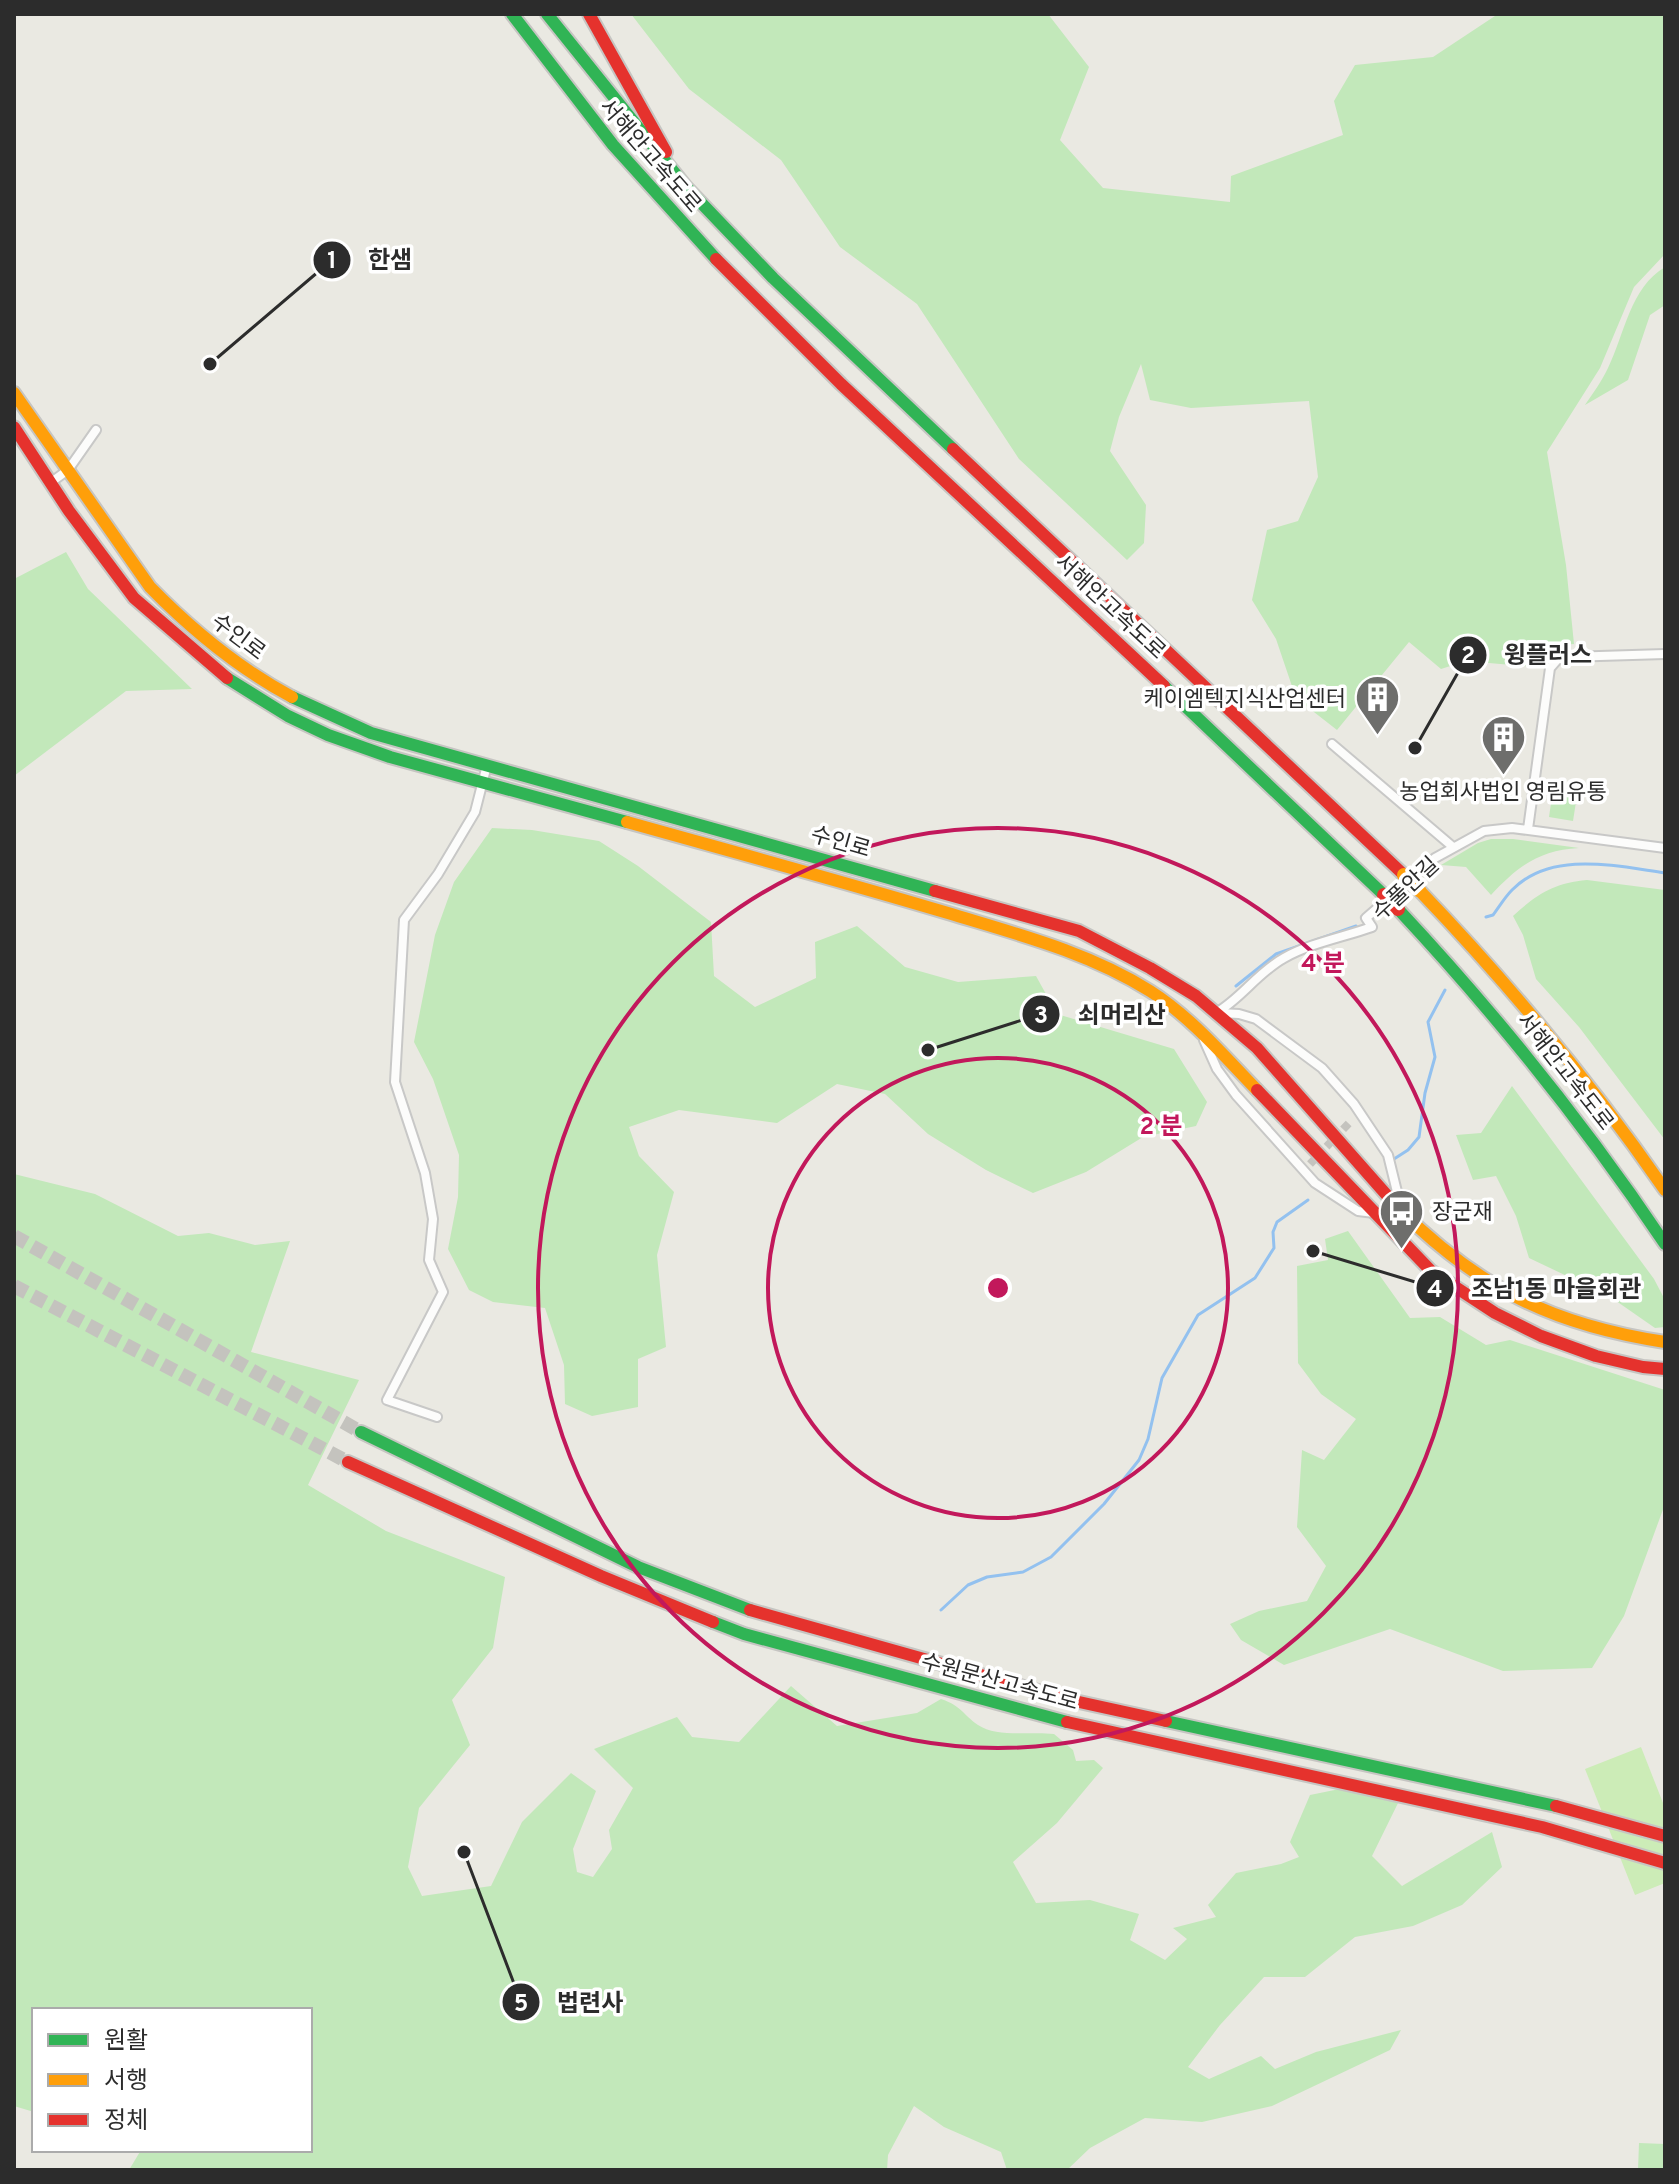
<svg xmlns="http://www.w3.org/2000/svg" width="1679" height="2184" font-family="Overpass,'Noto Sans KR',sans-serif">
  <rect width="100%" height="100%" fill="#eae9e2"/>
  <path fill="#c2e8ba" d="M 631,14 L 1048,14 L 1089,67 L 1060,140 L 1103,188 L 1230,202 L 1231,176 L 1343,135 L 1334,101 L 1355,65 L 1433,57 L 1498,14 L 1665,14 L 1665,254 L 1634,287 L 1600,368 L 1547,452 L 1566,565 L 1574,644 C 1555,646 1543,647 1535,667 L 1466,661 L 1441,669 L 1409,642 L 1337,730 L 1296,698 L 1276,639 L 1252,600 L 1267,530 L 1298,521 L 1318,477 L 1309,401 L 1191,408 L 1150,400 L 1141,364 L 1119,417 L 1110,451 L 1146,505 L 1144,543 L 1127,560 L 1019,459 L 917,304 L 840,247 L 781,160 L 689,89 Z
    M 1665,267 L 1665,305 L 1650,315 L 1628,380 L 1585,405 C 1593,393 1602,381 1608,368 C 1625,333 1630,288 1665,267 Z
    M 66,552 L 88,589 L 192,689 L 126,691 L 14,776 L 14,579 Z
    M 1553,789 L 1578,789 L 1573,821 L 1549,817 Z
    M 492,828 L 532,830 L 599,841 L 638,866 L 711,922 L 714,976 L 755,1007 L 816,978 L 815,942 L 857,926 L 905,967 L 958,982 L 1036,976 L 1057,1014 L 1174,1049 L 1207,1102 L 1196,1126 L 1143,1137 L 1086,1172 L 1033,1193 L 986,1170 L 928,1134 L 885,1094 L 837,1084 L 777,1123 L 679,1110 L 629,1127 L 639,1156 L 674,1192 L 657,1255 L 666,1347 L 638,1359 L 638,1407 L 592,1416 L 565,1404 L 564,1365 L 545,1308 L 493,1302 L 469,1290 L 448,1249 L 458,1197 L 459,1155 L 433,1079 L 414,1042 L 435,935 L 454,882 Z
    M 1491,839 L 1513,839 L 1579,848 C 1539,850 1517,867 1491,895 L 1466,867 L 1441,865 L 1478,843 Z
    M 1587,880 L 1665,890 L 1665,1140 L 1579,1027 L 1536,979 L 1523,935 L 1513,916 C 1537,894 1554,883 1587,880 Z
    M 1512,1086 L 1654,1279 L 1665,1300 L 1665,1327 L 1655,1328 L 1609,1296 L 1529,1258 L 1516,1216 L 1496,1176 L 1473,1180 L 1456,1135 L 1481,1133 Z
    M 14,1174 L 95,1194 L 178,1236 L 209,1233 L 255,1245 L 290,1241 L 251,1352 L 359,1380 L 308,1485 L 386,1531 L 505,1577 L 493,1648 L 452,1700 L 470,1745 L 419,1808 L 408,1867 L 422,1896 L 491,1886 L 522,1822 L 571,1773 L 596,1791 L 573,1849 L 577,1872 L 593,1877 L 612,1849 L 609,1830 L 633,1788 L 594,1749 L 677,1717 L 692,1737 L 739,1742 L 791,1686 L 837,1726 L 917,1713 L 941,1699 C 962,1706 962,1714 978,1725 C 997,1738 1032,1731 1054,1734 L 1073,1750 L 1076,1761 L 1094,1760 L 1103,1768 L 1057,1823 L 1013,1862 L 1036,1903 L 1090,1900 L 1139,1914 L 1130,1940 L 1165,1960 L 1187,1939 L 1173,1928 L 1216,1917 L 1208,1905 L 1236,1873 L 1281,1864 L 1299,1857 L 1290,1842 L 1310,1795 L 1364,1784 L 1400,1799 L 1372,1856 L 1402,1886 L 1492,1832 L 1502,1867 L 1462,1905 L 1413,1926 L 1355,1937 L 1305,1977 L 1264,1977 L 1220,2025 L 1188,2067 L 1209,2079 L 1261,2056 L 1275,2069 L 1316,2052 L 1401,2030 L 1390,2050 L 1272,2106 L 1202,2122 L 1145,2118 L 1090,2148 L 1067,2170 L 1007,2170 L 1001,2152 L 944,2127 L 914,2106 L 888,2155 L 887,2170 L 129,2170 L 141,2150 L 310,2150 L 310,2010 L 34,2010 L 34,2112 L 14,2106 Z
    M 1348,1231 L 1410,1318 L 1440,1317 L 1486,1345 L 1510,1340 L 1665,1390 L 1665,1504 L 1624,1616 L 1592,1668 L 1503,1671 L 1390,1629 L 1284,1665 L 1241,1640 L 1230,1624 L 1259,1611 L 1307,1601 L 1326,1566 L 1297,1527 L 1302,1450 L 1324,1460 L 1356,1419 L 1321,1394 L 1298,1363 L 1297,1266 L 1328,1260 L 1325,1239 Z
    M 1639,2143 L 1665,2144 L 1665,2170 L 1638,2170 Z"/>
  <path fill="#ccecb7" d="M 1641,1747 L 1665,1808 L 1665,1883 L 1635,1895 L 1585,1769 Z"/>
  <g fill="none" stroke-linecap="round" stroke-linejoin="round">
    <path stroke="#93c1ef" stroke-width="3" d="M 1486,917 L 1493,915 C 1499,907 1505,897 1512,890 C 1551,850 1615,866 1665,873
      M 1236,986 L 1276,954 L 1356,926
      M 1394,1159 L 1408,1150 L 1419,1137 L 1425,1093 L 1435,1057 L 1428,1022 L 1445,990
      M 941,1610 L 968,1585 L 987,1577 L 1023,1572 L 1051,1557 L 1104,1504 L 1139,1460 L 1148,1439 L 1162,1378 L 1198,1315 L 1255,1278 L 1274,1248 L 1273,1232 L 1277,1222 L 1308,1200"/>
    <path stroke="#c4c3be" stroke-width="8" stroke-dasharray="8 4" stroke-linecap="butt" d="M 1310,1164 L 1351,1121"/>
    <path stroke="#c4c3be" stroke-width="14" stroke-dasharray="14 7" stroke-linecap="butt" d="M 14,1236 L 361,1432
      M 14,1286 L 348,1462"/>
    <defs>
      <path id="street" d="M 50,483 L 68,470 L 96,430
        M 1332,744 L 1453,847
        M 1528,829 L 1550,668 L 1557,660 L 1567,657 L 1665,654
        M 1216,1013 C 1242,998 1257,973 1284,958 C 1310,943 1344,937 1372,927 L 1366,918 L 1435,858 L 1484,831 L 1512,828 L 1665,848
        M 1220,1013 L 1239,1014 L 1256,1019 L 1322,1068 L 1354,1104 L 1388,1155 L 1401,1208
        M 1204,1040 L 1217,1069 L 1236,1095 L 1315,1183 L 1358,1211 L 1374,1213
        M 437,1417 L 387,1400 L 443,1292 L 429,1260 L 433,1219 L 425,1173 L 395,1082 L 404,920 L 438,874 L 475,812 L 487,765"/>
      <path id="fast" d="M 512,14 L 613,145 L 716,259
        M 547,14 L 686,187 L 773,278 L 953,449
        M 227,678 L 288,716 L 328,735 L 390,757 L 627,822
        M 1164,686 L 1384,895
        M 292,697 L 371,733 L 935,891
        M 1398,909 C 1496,1014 1585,1125 1665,1244
        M 361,1432 L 638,1567 L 750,1610
        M 713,1622 L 744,1634 L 1067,1722
        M 1166,1721 L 1556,1806"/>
      <path id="slow" d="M 14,393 L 150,587 C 192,630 238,668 292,697
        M 627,822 C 734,852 841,881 948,913 C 1017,934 1088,952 1150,991 C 1191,1017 1224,1056 1257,1090
        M 1419,890 C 1509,984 1591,1083 1665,1190
        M 1399,1209 C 1480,1289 1553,1325 1665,1342"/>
      <path id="jam" d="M 589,14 L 666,152
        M 716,259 L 841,384 L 1164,686
        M 14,427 L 69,511 L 134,598 L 227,678
        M 953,449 L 1404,875
        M 935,891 L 1079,931 L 1150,968 L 1196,996 L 1257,1048 L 1399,1209
        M 1257,1090 L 1431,1271 L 1495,1313 L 1541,1336 L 1596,1356 L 1643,1367 L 1665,1369
        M 348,1462 L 601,1576 L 713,1622
        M 750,1610 L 1070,1700 L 1166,1721
        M 1067,1722 L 1542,1827 L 1665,1863
        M 1556,1806 L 1665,1836"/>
    </defs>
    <use href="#street" stroke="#c8c8c7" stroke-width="12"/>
    <use href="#fast" stroke="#c6c5c2" stroke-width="16"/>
    <use href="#slow" stroke="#c6c5c2" stroke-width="16"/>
    <use href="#jam" stroke="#c6c5c2" stroke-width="16"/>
    <use href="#street" stroke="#fcfcfb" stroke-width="8"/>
    <use href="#fast" stroke="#30b455" stroke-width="12"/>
    <use href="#slow" stroke="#ff9f0a" stroke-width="12"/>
    <use href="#jam" stroke="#e5322d" stroke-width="12"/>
    <defs>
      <path id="slow-bridge" d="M 1404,875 L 1419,890"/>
      <path id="jam-bridge" d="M 1384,895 L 1398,909"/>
    </defs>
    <use href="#slow-bridge" stroke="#c6c5c2" stroke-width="18" stroke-linecap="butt"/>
    <use href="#jam-bridge" stroke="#c6c5c2" stroke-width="18" stroke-linecap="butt"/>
    <use href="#slow-bridge" stroke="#ff9f0a" stroke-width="14"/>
    <use href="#jam-bridge" stroke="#e5322d" stroke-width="14"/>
  </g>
  <g fill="none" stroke="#c2185b" stroke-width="4">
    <circle cx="998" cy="1288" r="230"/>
    <circle cx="998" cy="1288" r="460"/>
  </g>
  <defs>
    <symbol id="building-pin" viewBox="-11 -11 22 30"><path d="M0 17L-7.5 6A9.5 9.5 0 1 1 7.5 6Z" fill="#6e6e6c" stroke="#fff"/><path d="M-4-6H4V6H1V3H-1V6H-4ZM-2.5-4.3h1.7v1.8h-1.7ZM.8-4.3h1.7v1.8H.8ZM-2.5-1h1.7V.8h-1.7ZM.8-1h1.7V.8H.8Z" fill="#fff"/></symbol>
    <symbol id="bus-pin" viewBox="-11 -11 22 30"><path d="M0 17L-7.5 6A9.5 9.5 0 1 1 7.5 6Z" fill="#6e6e6c" stroke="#fff"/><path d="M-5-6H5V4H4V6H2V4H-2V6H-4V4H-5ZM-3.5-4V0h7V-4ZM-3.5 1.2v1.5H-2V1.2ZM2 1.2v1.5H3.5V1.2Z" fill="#fff"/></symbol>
  </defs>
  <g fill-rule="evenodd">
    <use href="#building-pin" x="1352" y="672" width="51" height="69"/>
    <use href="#building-pin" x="1478" y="712" width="51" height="69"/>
    <use href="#bus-pin" x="1376" y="1186" width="51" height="69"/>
  </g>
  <g text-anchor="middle" stroke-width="7" stroke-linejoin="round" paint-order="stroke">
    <g font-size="22" fill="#2c2c2c" stroke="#fff">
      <text transform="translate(651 155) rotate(49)" y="8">서해안고속도로</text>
      <text transform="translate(1111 606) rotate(43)" y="8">서해안고속도로</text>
      <text transform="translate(239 636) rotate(37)" y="8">수인로</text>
      <text transform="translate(841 841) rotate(16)" y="8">수인로</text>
      <text transform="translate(1405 888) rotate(-43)" y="8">수풀안길</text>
      <text transform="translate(1566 1071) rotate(52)" y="8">서해안고속도로</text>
      <text transform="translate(1000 1681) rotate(15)" y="8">수원문산고속도로</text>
    </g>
    <g font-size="22" fill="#2c2c2c" stroke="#fff" text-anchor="end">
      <text x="1346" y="706">케이엠텍지식산업센터</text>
      <text x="1503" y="799" text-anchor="middle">농업회사법인 영림유통</text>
      <text x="1432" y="1219" text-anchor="start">장군재</text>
    </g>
  </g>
  <circle cx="998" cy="1288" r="12" fill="#c2185b" stroke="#fff" stroke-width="4"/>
  <g font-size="24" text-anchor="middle" font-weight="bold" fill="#c2185b" stroke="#fff" stroke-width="7" stroke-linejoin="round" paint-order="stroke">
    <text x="1323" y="971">4 분</text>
    <text x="1161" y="1134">2 분</text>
  </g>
  <path fill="none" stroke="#2c2c2c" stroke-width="3" d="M210 364L332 260M1415 748L1468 655M928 1050L1041 1014M1313 1251L1435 1288M464 1852L521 2002"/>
  <g fill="#2c2c2c" stroke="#fff" stroke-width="3">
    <circle cx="210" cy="364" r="8"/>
    <circle cx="1415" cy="748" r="8"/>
    <circle cx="928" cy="1050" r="8"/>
    <circle cx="1313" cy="1251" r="8"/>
    <circle cx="464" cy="1852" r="8"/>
    <circle cx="332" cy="260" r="20"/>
    <circle cx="1468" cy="655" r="20"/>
    <circle cx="1041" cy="1014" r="20"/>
    <circle cx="1435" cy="1288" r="20"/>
    <circle cx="521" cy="2002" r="20"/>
  </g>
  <g font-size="24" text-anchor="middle" font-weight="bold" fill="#fff">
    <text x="332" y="268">1</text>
    <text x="1468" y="663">2</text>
    <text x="1041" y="1023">3</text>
    <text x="1435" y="1297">4</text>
    <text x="521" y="2011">5</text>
  </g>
  <g font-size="24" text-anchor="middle" font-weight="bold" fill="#2c2c2c" stroke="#fff" stroke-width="7" stroke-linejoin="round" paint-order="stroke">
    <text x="390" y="268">한샘</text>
    <text x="1548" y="663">윙플러스</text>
    <text x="1122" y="1023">쇠머리산</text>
    <text x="1556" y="1297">조남1동 마을회관</text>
    <text x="590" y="2011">법련사</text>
  </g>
  <rect width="1679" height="2184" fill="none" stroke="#2c2c2c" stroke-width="32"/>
  <rect x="32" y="2008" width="280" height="144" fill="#ffffff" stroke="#ababab" stroke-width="2"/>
  <rect x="48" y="2034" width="40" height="12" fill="#30b455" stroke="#ababab" stroke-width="2"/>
  <text x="104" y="2048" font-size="24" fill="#2c2c2c">원활</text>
  <rect x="48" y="2074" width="40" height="12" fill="#ff9f0a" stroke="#ababab" stroke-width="2"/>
  <text x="104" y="2088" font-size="24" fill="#2c2c2c">서행</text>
  <rect x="48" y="2114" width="40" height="12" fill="#e5322d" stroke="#ababab" stroke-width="2"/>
  <text x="104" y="2128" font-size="24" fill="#2c2c2c">정체</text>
</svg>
